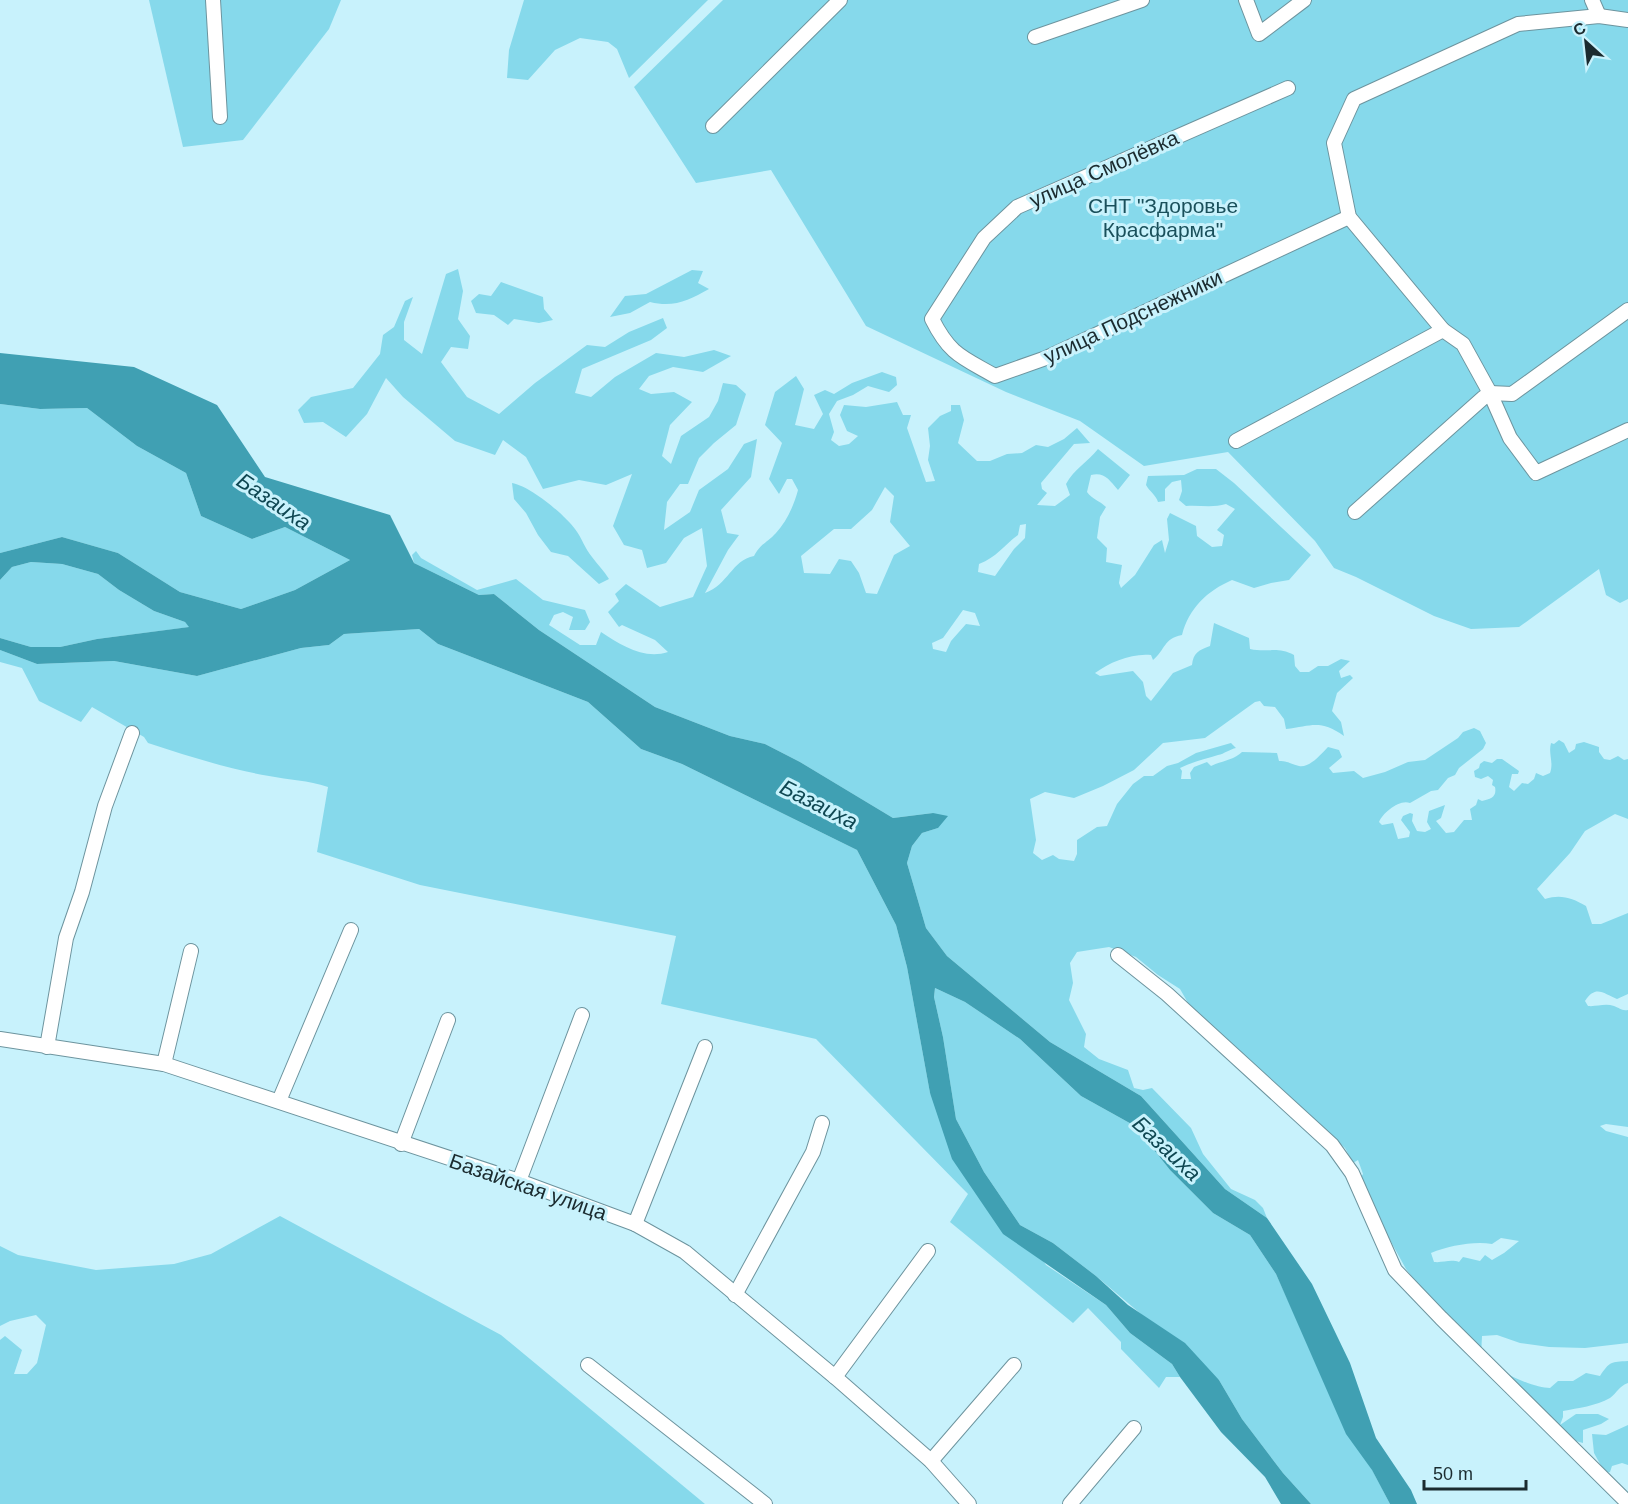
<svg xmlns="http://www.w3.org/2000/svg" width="1628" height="1504" font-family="Arial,sans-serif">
<rect width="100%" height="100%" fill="#c8f2fc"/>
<!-- green -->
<g fill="#86d9eb" fill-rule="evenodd">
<polygon points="149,0 341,0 329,29 243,140 183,147"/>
<polygon points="524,0 708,0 629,78 617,49 608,42 580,38 555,50 528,80 507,78 509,50"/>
<polygon points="723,0 1628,0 1628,599 1620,603 1606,595 1599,569 1519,627 1471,629 1434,616 1356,577 1334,568 1315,541 1228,452 1144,466 1080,421 1006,392 866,326 771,170 696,183 634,87"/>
<path d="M 458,269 L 463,291 L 458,319 L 470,336 L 468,349 L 451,347 L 441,362 L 467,397 L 499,414 L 535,383 L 587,345 L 605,347 L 629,332 L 663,318 L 667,328 L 651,340 L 582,369 L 575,393 L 591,397 L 615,377 L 656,353 L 684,357 L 714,350 L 731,356 L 703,372 L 673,367 L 649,376 L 639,389 L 651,394 L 674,392 L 692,402 L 670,425 L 662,456 L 671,464 L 681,436 L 709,417 L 718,401 L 723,383 L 736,385 L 746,394 L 736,425 L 714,443 L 699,458 L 688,484 L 680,484 L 667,502 L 664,530 L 690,512 L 699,490 L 728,469 L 744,444 L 757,439 L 751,477 L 721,510 L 727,533 L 739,535 L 728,550 L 705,593 C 728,585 732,560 754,556 C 761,543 767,543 776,533 C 787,521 794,505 798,490 L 792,479 L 787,479 L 779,494 L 769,479 L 782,443 L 765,425 L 775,392 L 796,376 L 804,389 L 795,425 L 814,429 L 823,414 L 814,395 L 825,390 L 834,394 L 852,383 L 882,372 L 896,377 L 897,385 L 889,392 L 868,386 L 853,395 L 837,401 L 829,414 L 834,432 L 831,440 L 839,446 L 849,444 L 858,436 L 847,431 L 840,415 L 844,405 L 866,407 L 897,402 L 903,415 L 911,415 L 907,428 L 926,482 L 935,481 L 928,460 L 930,446 L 928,428 L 940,416 L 951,411 L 951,405 L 960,405 L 964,420 L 958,443 L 977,461 L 990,461 L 1007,454 L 1022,453 L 1036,445 L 1048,447 L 1064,439 L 1077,428 L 1090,443 L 1074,444 L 1041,483 L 1042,489 L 1047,493 L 1037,505 L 1055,506 L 1070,495 L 1066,484 C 1074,469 1088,462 1098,449 L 1130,475 L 1118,490 C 1109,480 1105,472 1091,475 L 1087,492 C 1092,499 1100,501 1106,507 L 1100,517 L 1097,538 L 1107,548 L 1106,562 L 1122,565 L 1119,583 L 1121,588 L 1135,575 L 1154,545 L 1162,540 L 1165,553 L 1169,540 L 1167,519 L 1170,513 L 1196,526 L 1197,536 L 1212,547 L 1222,546 L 1224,535 L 1217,530 L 1235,509 L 1226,504 C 1213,508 1200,505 1186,506 L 1179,500 L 1182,491 L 1181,480 L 1172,482 L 1165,489 L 1165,501 L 1158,502 C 1156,495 1150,492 1146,485 L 1148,476 L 1184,475 L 1197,469 L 1216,469 L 1234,483 L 1311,555 L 1289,580 L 1271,583 L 1254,588 L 1232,580 C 1207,591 1189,608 1182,635 C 1163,639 1166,649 1153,660 L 1151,655 C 1132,653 1110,662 1095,673 L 1100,676 L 1133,671 L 1143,682 L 1146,696 L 1151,701 L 1173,673 L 1192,665 C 1193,653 1199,650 1210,646 L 1214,623 L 1249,638 L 1250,649 C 1268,653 1277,646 1294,655 L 1295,666 L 1300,672 L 1309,672 L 1318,666 L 1328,666 L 1341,659 L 1350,661 L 1339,671 L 1341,678 L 1350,675 L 1353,678 L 1337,693 L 1332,711 L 1341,722 L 1344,736 C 1320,719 1312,726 1286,729 L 1284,719 L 1275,707 L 1264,706 L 1260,701 L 1255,702 L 1205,738 L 1163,743 L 1134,770 L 1103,786 L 1074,798 L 1045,792 L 1030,799 L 1036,840 L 1033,853 L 1042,860 L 1053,855 L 1059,859 L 1074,861 L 1077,854 L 1077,840 L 1097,827 L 1107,826 L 1117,804 L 1133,784 L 1144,776 L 1153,776 L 1167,766 L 1178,763 L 1196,753 L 1231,743 L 1236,748 C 1230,749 1224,754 1218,755 C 1205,759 1192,762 1180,768 L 1182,771 L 1181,779 L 1191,779 L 1190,773 L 1194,767 L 1207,762 L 1211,766 C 1221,761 1234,760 1242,752 L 1277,753 L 1279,761 C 1288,761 1291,764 1299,766 C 1310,768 1321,754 1328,747 L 1339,750 L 1342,757 L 1329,768 L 1333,773 L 1354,771 L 1363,778 L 1385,772 L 1408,762 L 1425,760 L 1458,738 L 1463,732 L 1474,728 L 1480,731 L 1486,743 L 1483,749 L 1459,768 L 1455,775 L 1448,778 L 1438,790 L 1431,791 L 1410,803 C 1399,799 1383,813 1379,822 L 1382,825 L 1393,823 L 1398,839 L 1409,837 L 1410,832 L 1401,820 L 1403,816 L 1410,813 L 1413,814 L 1412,821 L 1417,831 L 1425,832 L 1431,829 L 1427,822 L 1429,811 L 1445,805 L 1441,818 L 1436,821 L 1446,833 L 1454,832 L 1464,820 L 1472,820 L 1470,809 L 1476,805 L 1478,799 L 1482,801 C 1491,799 1497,797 1495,787 L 1492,785 L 1493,780 L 1488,776 L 1481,779 L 1475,777 L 1474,771 L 1479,768 L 1480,764 L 1484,761 L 1492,763 L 1497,759 L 1502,759 L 1519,771 L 1518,774 L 1512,774 L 1509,787 L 1514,791 L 1522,783 L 1528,784 L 1534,779 L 1536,773 L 1543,776 L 1550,773 C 1554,762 1548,754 1551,743 L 1554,744 L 1559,740 L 1564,743 L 1569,753 L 1575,749 L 1576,744 L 1584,742 L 1599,747 L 1599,752 L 1604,759 L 1610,760 L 1618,756 L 1624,760 L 1628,759 L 1628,819 L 1615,814 L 1585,831 L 1570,853 L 1537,889 L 1545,899 C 1561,894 1572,898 1586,906 L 1592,924 L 1601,924 L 1628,913 L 1628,994 L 1617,999 C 1604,994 1596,984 1585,1001 L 1588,1006 C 1596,1007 1605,1003 1614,1006 C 1620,1008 1621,1011 1628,1010 L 1628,1127 L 1606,1124 L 1600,1126 L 1606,1131 L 1628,1137 L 1628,1343 L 1585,1348 L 1549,1347 L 1520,1343 L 1497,1335 L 1482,1336 C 1482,1340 1481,1347 1482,1350 C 1489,1369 1532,1388 1550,1388 L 1558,1381 L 1573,1381 L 1586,1373 L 1600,1376 C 1610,1361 1611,1362 1628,1361 L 1628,1383 C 1619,1386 1617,1393 1610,1398 C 1596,1406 1578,1408 1563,1411 L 1563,1417 L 1560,1425 L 1576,1414 L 1598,1414 L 1609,1419 L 1601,1424 L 1583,1430 L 1583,1443 L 1569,1439 L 1432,1303 L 1406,1269 L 1358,1182 L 1363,1174 L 1358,1160 L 1353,1163 L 1345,1148 L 1195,1015 L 1180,989 L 1158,975 L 1136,957 L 1109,947 L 1077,952 L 1070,963 L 1073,983 L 1069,1000 L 1086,1034 L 1084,1047 L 1099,1059 L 1128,1070 L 1134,1088 L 1143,1090 L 1152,1088 L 1191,1128 L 1203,1154 L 1231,1189 L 1255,1200 L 1263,1208 L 1267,1218 L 1225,1189 L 1141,1096 L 1050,1042 L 947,956 L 926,928 L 907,863 L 912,846 L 922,833 L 938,828 L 933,813 L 893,818 L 800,762 L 765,744 L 730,736 L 655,707 L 539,630 L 494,594 L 479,595 L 414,563 L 412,555 L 416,551 L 421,558 L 477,590 L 516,579 L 543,600 L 585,610 L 590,622 L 585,630 L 569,630 L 573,617 L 563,612 L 554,615 L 549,625 L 580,645 L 596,645 L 601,632 C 621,645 644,660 668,652 L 655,640 L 622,625 L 619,627 L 608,612 L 619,601 L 615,594 L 626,584 L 660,607 L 693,597 L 707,566 L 702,528 L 684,538 L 666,563 L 647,568 L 642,550 L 624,545 L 613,526 L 632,474 L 606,485 L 579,480 L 543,489 L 526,457 L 503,440 L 495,455 L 455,441 L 403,397 L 386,378 L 367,414 L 346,437 L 323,422 L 304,423 L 298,410 L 311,397 L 353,388 L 380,354 L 383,335 L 394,327 L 405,301 L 413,297 L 404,322 L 404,340 L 422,354 L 446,274 ZM 885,487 L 894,496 L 890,522 L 910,546 L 894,555 L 877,594 L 866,593 L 859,573 L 851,561 L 839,559 L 830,574 L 804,573 L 801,556 L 834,529 L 851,529 L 872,510 ZM 1026,524 L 1025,538 L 1014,549 L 995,576 L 978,572 L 979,564 C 997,557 1003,546 1018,535 L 1020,525 ZM 963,610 L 975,613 L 980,626 L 966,624 L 951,641 L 946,652 L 933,649 L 932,643 L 943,638 ZM 1501,1238 L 1519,1241 L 1504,1253 L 1492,1260 L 1485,1255 L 1480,1261 L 1463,1257 L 1459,1262 C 1450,1259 1443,1263 1434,1262 L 1431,1253 C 1449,1246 1473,1241 1492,1244 Z"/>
<path d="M 692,270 L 703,271 L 698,283 L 709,289 C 689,300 674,308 650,302 L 630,313 L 610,317 L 625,296 L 646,294 Z"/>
<polygon points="501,282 543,297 544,309 553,320 539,323 514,319 508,325 494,315 476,313 471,301 479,294 491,296"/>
<polygon points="0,404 40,409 87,408 137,446 186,473 201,516 252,539 285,527 350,560 295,590 241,609 180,592 118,553 62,537 0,553"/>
<path d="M 512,483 C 530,486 564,514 575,529 C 582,538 585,549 592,557 C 598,565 604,571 609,579 L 599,584 L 568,556 L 551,552 L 538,535 L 526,513 L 514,499 Z"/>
<polygon points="31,562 62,564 98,574 119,590 154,611 185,622 190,627 97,639 60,647 31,647 0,638 0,580 12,567"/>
<path d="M 419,629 L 438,644 L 588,702 L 641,749 L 682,764 L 857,850 L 896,925 L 907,967 L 930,1093 L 1046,1265 L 1106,1305 L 1130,1333 L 1172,1364 L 1180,1377 L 1166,1377 L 1159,1388 L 1121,1349 L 1121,1342 L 1088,1308 L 1073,1323 L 950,1222 L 968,1194 L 816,1039 L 661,1004 L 676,936 L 420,885 L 317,852 L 328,787 C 308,780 289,780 269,776 C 228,769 188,756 148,743 L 144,737 L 92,707 L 81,722 L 39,701 L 22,668 L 0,662 L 0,650 L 37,664 L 114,661 L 197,676 L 301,648 L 329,645 L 344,634 Z"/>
<polygon points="935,988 965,1002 1020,1039 1081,1096 1135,1126 1170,1170 1213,1213 1250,1235 1276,1274 1317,1364 1390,1504 1311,1504 1283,1473 1242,1419 1219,1380 1096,1276 1053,1243 1020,1225 984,1172 956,1119 943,1037 934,997"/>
<polygon points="280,1216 501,1335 705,1504 0,1504 0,1340 5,1336 22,1350 14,1374 27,1374 37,1363 46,1325 36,1315 10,1321 0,1326 0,1246 18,1255 96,1270 174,1264 211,1254"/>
<polygon points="1628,1425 1628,1465 1622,1463 1612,1466 1610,1472 1605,1473 1594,1453 1592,1434 1606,1435"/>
</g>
<!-- water -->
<polygon fill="#40a0b3" points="0,353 134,367 217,405 265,477 390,515 414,563 479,595 494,594 539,630 655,707 730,736 765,744 800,762 893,818 933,813 948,816 938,828 922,833 912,846 907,863 926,928 947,956 1050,1042 1141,1096 1225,1189 1267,1218 1312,1284 1350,1363 1376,1438 1411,1490 1417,1504 1390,1504 1372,1470 1346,1434 1276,1274 1250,1235 1213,1213 1170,1170 1135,1126 1081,1096 1020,1039 965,1002 935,988 934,997 943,1037 956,1119 984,1172 1020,1225 1053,1243 1096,1276 1128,1305 1185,1343 1219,1380 1242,1419 1283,1473 1311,1504 1281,1504 1265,1477 1221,1432 1180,1377 1172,1364 1130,1333 1106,1305 1003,1234 952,1159 930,1093 907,967 896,925 857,850 682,764 641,749 588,702 438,644 419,629 344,634 329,645 301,648 197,676 114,661 37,664 0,650 0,638 31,647 60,647 97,639 189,627 185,622 154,611 119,590 98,574 62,564 31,562 12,567 0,580 0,553 62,537 118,553 180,592 241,609 295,590 350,560 285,527 252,539 201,516 186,473 137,446 87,408 40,409 0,404"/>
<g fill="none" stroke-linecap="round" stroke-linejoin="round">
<!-- minor casing -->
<g stroke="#6d949e" stroke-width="16">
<g id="minor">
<polyline points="213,0 220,117"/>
<polyline points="1246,0 1259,34 1304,0"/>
<polyline points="1592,0 1599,16"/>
<polyline points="1628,20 1599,16 1518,24 1354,99 1334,143 1349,217 1443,330 1463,344 1490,393 1510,438 1536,473 1628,430"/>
<polyline points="1035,37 1142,0"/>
<path d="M 1288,88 L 1017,207 L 984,238 L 932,319 C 950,355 962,357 995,376 L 1046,358 L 1349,217"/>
<polyline points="713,126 840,0"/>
<polyline points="1236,441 1443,330"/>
<polyline points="1355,512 1483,398 1490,393 1512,394 1628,310"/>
<polyline points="1118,955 1167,994 1332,1145 1352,1173 1395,1270 1441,1318 1628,1503"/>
<polyline points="0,1039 164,1064 519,1181 635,1224 685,1252 835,1377 931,1461 969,1504"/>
<polyline points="47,1047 66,938 82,892 105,806 132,733"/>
<polyline points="164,1064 191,951"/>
<polyline points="279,1101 351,930"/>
<polyline points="401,1144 448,1020"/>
<polyline points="519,1181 582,1015"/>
<polyline points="635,1224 705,1047"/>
<polyline points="735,1295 813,1152 822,1123"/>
<polyline points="588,1365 765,1504"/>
<polyline points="835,1377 928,1251"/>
<polyline points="931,1461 1014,1365"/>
<polyline points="1070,1504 1134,1428"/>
</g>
</g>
<!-- minor -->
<use href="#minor" stroke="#fff" stroke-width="14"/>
</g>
<g text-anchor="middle" stroke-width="6" stroke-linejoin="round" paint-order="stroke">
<!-- street labels -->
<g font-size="21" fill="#1b2b2f" stroke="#c8f2fc">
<text transform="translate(1104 169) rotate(-24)" y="7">улица Смолёвка</text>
<text transform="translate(1133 317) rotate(-25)" y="7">улица Подснежники</text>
<text transform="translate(528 1187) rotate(19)" y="7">Базайская улица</text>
</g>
<!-- park labels -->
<g font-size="21" fill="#1a505b" stroke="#c8f2fc">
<text x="1163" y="213">СНТ "Здоровье<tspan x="1163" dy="24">Красфарма"</tspan></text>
</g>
<!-- water labels -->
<g font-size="22" font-style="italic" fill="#0f4752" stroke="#c8f2fc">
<text transform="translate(274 501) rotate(34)" y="8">Базаиха</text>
<text transform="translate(819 804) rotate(27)" y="8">Базаиха</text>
<text transform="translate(1167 1148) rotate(43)" y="8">Базаиха</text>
</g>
</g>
<!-- north arrow -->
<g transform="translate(1586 42) rotate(333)" stroke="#c8f2fc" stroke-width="4.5" paint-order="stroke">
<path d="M0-4.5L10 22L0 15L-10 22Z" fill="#1b2b2f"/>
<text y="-9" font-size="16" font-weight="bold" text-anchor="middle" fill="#1b2b2f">С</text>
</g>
<!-- scale -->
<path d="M1424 1480v9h102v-9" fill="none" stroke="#1b2b2f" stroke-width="3"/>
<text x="1433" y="1480" font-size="18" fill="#1b2b2f" stroke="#c8f2fc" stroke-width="4.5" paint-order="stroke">50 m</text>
</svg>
